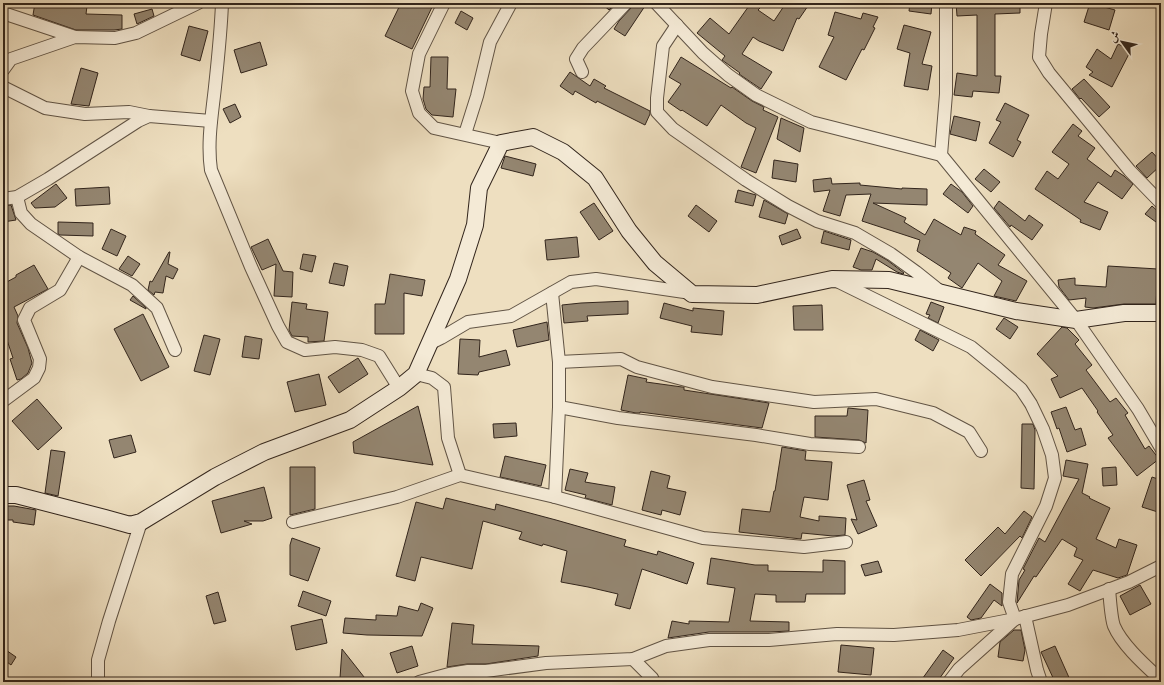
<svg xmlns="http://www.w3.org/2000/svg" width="1164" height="685" font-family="'IM FELL Great Primer',Amiri,serif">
<rect width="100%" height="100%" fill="#eedfc0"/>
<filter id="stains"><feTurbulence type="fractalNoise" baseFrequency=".005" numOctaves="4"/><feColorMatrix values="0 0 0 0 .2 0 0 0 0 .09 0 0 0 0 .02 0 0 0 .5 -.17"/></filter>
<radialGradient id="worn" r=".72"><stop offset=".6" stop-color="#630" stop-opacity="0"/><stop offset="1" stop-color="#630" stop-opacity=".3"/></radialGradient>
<!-- building -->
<g fill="#948671" stroke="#32251c">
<polygon points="35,3 65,3 87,6 86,14 122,15 122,29 114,30 76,30 33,15"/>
<polygon points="401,3 434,3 412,49 385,36"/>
<polygon points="601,3 616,3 609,10"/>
<polygon points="633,3 647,3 625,36 614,29 619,21 631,8"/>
<polygon points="751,3 756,3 761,7 758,10 774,21 786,3 810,3 799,19 797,18 783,51 759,41 753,37 742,54 772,72 761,89 739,74 740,73 722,60 725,56 697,33 710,18 729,34"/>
<polygon points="910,3 932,3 931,14 909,11"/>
<polygon points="956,3 1020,3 1020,13 995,14 995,76 1001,76 999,93 973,91 972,97 954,95 957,73 977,76 977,15 957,16"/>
<polygon points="1090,3 1115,10 1109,30 1084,22"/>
<polygon points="152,9 154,16 137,24 134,14"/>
<polygon points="461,11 473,18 467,30 455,23"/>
<polygon points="835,12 861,19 863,13 878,17 873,27 875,28 864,50 862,49 846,80 819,67 834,37 828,35"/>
<polygon points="904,25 931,32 922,64 932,66 928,90 904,86 910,53 897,49"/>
<polygon points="189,26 208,31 200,61 181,55"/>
<polygon points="260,42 267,65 241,73 234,50"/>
<polygon points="1118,44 1131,50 1112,87 1089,75 1093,72 1086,67 1097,49 1111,59"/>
<polygon points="431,57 448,57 447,89 456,89 453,117 432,115 426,109 423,99 424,87 430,87"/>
<polygon points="681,57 731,88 732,87 752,101 764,107 763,110 778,117 756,173 741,167 756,128 746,123 721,105 707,126 682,110 681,111 668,102 681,84 669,77"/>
<polygon points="81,68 98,73 89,106 71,104"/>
<polygon points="570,72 590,86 594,79 606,86 604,88 650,111 650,114 645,125 597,101 596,103 575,91 573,95 560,86"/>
<polygon points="1084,79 1110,107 1099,117 1081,98 1080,99 1072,89"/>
<polygon points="1005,103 1029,115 1017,140 1021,142 1013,157 989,143 1001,122 996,120"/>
<polygon points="235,104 241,117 230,123 223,109"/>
<polygon points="954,116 980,122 976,141 950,134"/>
<polygon points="781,118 804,128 800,152 777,139"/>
<polygon points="1073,124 1082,131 1078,136 1095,148 1087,159 1111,177 1115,170 1124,176 1133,184 1122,199 1098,182 1084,202 1108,212 1100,230 1080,222 1081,220 1035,189 1047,171 1058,179 1069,164 1052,152"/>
<polygon points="1152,152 1161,162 1161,165 1147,178 1136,166"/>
<polygon points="505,156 536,164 533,176 501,168"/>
<polygon points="774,160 798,164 796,182 772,178"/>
<polygon points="984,169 1000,182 991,192 975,179"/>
<polygon points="831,178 832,184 860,183 860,185 902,189 902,188 927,189 927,205 873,203 906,218 904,222 925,235 934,219 961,235 964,227 976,231 975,234 1005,255 998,265 1027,281 1016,301 994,296 1002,281 978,263 962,288 948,278 951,273 917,251 920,240 862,221 871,194 846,195 840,216 823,211 830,190 814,192 813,180"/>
<polygon points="56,184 67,198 55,207 35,208 31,203"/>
<polygon points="951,184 962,192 973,206 968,213 943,194"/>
<polygon points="109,187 110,204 76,206 75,189"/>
<polygon points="738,190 756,195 753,206 735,202"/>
<polygon points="764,200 788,214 785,224 759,217"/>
<polygon points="999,201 1025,221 1029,215 1043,225 1032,240 1011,225 1010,227 994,208"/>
<polygon points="594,203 613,231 599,240 580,212"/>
<polygon points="11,205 16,220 3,222 3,206"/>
<polygon points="696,205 717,221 709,232 688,216"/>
<polygon points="1152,206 1161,214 1161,216 1156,222 1145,214"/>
<polygon points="58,222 93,223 93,236 60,235 58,234"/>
<polygon points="111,229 126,236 117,256 102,249"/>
<polygon points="797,229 801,238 782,245 779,236"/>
<polygon points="824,231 851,240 849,250 821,243"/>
<polygon points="577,237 579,257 547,260 545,240"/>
<polygon points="268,239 283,271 293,272 292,297 274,296 276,264 262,270 252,249 251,247"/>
<polygon points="861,248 873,252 887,260 904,273 903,274 897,272 876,259 872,270 861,270 853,267"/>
<polygon points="169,252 170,252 168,264 178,269 173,279 166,276 163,293 155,292 154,295 148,290 150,281 152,282"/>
<polygon points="303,254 316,256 312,272 300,269"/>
<polygon points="128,256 140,264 132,276 119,269"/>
<polygon points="334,263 348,266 344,286 329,283"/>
<polygon points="34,265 48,289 14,307 18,316 17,323 28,348 32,363 28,373 21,379 17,380 10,359 13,358 3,328 3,284 16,277 16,275"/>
<polygon points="1108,266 1158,269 1156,304 1124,304 1093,308 1085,307 1086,298 1069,300 1059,287 1058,280 1075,278 1075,285 1106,287"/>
<polygon points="390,274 425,280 422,296 404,293 404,334 375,334 375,304 385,304"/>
<polygon points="133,296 146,308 146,309 130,300"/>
<polygon points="628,301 628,314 587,316 588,321 564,323 562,305 581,303"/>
<polygon points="292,302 307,304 306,309 328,312 324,341 308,342 308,337 292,336 289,330"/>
<polygon points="931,302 944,307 938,323 928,318 930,315 926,314"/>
<polygon points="664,303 693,311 693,308 724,311 722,335 691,332 692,326 660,318"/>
<polygon points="822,305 823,330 794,330 793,306"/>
<polygon points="143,314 169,367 141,381 114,329"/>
<polygon points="1004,318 1018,327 1010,339 996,329"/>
<polygon points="547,322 549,340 517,347 513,330"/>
<polygon points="1062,327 1067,328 1079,340 1075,344 1092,365 1086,370 1110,402 1116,398 1128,413 1125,415 1145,449 1149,446 1159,459 1137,476 1108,438 1113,435 1097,412 1098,411 1082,388 1060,398 1051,379 1058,376 1037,354"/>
<polygon points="920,330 939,340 933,351 915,340"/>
<polygon points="204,335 220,339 210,375 194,371"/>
<polygon points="245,336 262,339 259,359 242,357"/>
<polygon points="460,339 480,340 479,357 506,350 510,365 479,372 478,375 458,374"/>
<polygon points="358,358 368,374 339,393 328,377"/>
<polygon points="319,374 326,405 295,412 287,382"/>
<polygon points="628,375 647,379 646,382 682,387 684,387 684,390 769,403 762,428 640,412 640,413 636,413 621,410"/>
<polygon points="37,399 62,428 38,450 12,421"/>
<polygon points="418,406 433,465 354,453 353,442"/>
<polygon points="1066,407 1075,430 1081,428 1086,445 1067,452 1059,428 1057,429 1051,412"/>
<polygon points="848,408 868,410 866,443 859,440 815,437 815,416 847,416"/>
<polygon points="516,423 517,436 494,438 493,424"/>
<polygon points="1022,424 1033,424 1035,430 1034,489 1021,488"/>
<polygon points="131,435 136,452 114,458 109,440"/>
<polygon points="782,447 806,451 805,460 832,462 828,500 804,497 800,517 819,521 819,516 846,518 845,535 833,536 802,533 801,539 739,532 742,509 770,512 774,491 775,491"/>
<polygon points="51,450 65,452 58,496 45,493"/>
<polygon points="505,456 546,465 541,486 500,477"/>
<polygon points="1066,460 1088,464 1082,493 1090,497 1089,498 1110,508 1096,539 1116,548 1119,539 1137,545 1127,575 1118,578 1093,570 1080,591 1068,584 1083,560 1074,556 1077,548 1062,539 1036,577 1034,576 1017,603 1019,580 1025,570 1023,569 1039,538 1045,542 1079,479 1063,476"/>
<polygon points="290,467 315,467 315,509 290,515"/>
<polygon points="1116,467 1117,485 1103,486 1102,468"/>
<polygon points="570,469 588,473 585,482 615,487 612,505 585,498 586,495 565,490"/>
<polygon points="651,471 670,476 667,488 686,492 680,515 662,510 661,515 642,510"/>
<polygon points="1152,477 1161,480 1161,513 1142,507"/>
<polygon points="864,480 870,500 866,501 877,526 858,534 851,519 857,520 847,485"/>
<polygon points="264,487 272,518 263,521 244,521 252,524 221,533 212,501"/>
<polygon points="446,498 495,510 496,504 556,520 626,540 624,546 657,555 658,551 694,563 687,584 642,569 630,609 615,605 618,594 588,587 561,582 567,551 543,544 542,546 519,539 522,532 483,521 472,569 421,557 415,581 396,576 416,502 443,509"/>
<polygon points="3,506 14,506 36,510 34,525 13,522 13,520 3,520"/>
<polygon points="1024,511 1032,517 1022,538 1020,536 981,576 965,560 998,527 1005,534"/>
<polygon points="292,538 320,548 308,581 290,575 290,545"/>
<polygon points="711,558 755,565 768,565 768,571 823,572 823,560 845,561 845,594 806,594 805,602 776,602 776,595 755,594 750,621 789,622 789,631 769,632 709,632 668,638 672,621 689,624 689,621 729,622 735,588 707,584"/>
<polygon points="878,561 882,572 865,576 861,565"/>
<polygon points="990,584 1002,593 1002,606 994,600 981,618 971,620 967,617"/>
<polygon points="1140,585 1151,604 1130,615 1120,596"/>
<polygon points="303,591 331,601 326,616 298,606"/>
<polygon points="218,592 226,621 214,624 206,596"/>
<polygon points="421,603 433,608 422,636 367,635 343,633 345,618 376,620 376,615 397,616 399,606 418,611"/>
<polygon points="322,619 327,643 296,650 291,626"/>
<polygon points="452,623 474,625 472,644 539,646 538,656 486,664 467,664 447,667"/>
<polygon points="1014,630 1021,630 1025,650 1023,661 998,657 1000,642"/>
<polygon points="841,645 874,648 871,675 838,672"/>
<polygon points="412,646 418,666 397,673 390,653"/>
<polygon points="1055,646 1071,682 1055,682 1041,652"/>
<polygon points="3,648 16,657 11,665 3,659"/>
<polygon points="342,649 368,682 344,682 340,678"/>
<polygon points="943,650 954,658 937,682 920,682"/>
</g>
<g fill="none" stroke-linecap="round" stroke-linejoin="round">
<!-- minor casing -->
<g stroke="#615445" stroke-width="14">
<g id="minor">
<path d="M 222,3 C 221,31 218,59 215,87 C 212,115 207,142 211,170 L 251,267 L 278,326 L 287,342 L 305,350 L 335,347 L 362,350 L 379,356 L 399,388"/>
<polyline points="444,3 419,54 412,91 419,113 434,128 501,143"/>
<polyline points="656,3 703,53 728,75 756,95 811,122 941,155"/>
<polyline points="946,3 946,94 941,155 1076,320 1138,409 1161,448"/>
<polyline points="1046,3 1041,34 1039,57 1049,73 1130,171 1161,203"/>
<polyline points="3,13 75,37"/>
<polyline points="677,25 663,46 657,98 657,112 673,129 746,180 788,206 817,221 855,233 891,254 916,272 941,292"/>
<polyline points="3,70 11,59 75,37 115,38 136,33 198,3"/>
<polyline points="582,72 576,59 583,48 626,3"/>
<polyline points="3,87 45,108 85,114 129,112 149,116"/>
<polyline points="465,134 477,96 490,42 511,3"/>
<polyline points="17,197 21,213 31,224 79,257 132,285 157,308 175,350"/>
<polyline points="3,199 17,197 48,179 138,121 149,116 211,121"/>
<polyline points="835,280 971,347 998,369 1021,389 1031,404 1043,429 1052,455 1055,478 1046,506 1012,574 1009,602 1015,619 959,669 949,682"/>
<polyline points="552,293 559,362 559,407 555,497"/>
<polyline points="429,344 441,338 468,322 511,316 571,282 596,279 691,293"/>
<polyline points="559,362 621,359 637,367 712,387 814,402 876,399 933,413 969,432 981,451"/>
<polyline points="416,374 432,378 444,387 448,438 460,475"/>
<polyline points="3,401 34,378 39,368 40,359 24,320 30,308 60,290 79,257"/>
<polyline points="559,407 618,418 756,435 810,444 859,447"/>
<polyline points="293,522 397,497 460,475 555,497 703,538 804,547 846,542"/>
<path d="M 1109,589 C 1110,599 1111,618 1114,626 C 1122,645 1146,666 1161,680"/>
<polyline points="1025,616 1037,670 1041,682"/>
<polyline points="633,659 652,678 654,682"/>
<polyline points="98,682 98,660 109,621 141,522"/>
<polyline points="419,682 449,674 468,671 486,671 546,663 633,659 666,646 709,640 769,640 837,634 894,635 958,630 1015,619 1068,605 1129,582 1161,566"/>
</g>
</g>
<!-- secondary casing -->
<g stroke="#32251c" stroke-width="18">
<polyline id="secondary" points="3,495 16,495 105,518 130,525 141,522 215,477 264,452 350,420 399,388 416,374 458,279 475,225 479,188 501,143 533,137 563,152 595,178 629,231 655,263 692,294 757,295 832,279 889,280 1016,311 1076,320 1124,313 1161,313"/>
</g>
<!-- minor -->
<use href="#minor" stroke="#f4ead6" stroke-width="12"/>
<!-- secondary -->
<use href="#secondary" stroke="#f4ead6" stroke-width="16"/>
</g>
<!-- margin -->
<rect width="1164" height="685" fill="none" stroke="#eedfc0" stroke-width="16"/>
<rect x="4" y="4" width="1156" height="677" fill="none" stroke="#32251c" stroke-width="2"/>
<rect x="8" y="8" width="1148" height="669" fill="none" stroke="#32251c"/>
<!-- north arrow -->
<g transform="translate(1122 42) rotate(303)" stroke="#f4ead6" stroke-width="3" paint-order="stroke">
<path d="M0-3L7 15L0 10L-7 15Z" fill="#32251c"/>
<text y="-6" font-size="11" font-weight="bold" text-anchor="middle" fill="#32251c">ش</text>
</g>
<rect width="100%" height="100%" filter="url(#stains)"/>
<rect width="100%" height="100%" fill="url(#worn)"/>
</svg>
